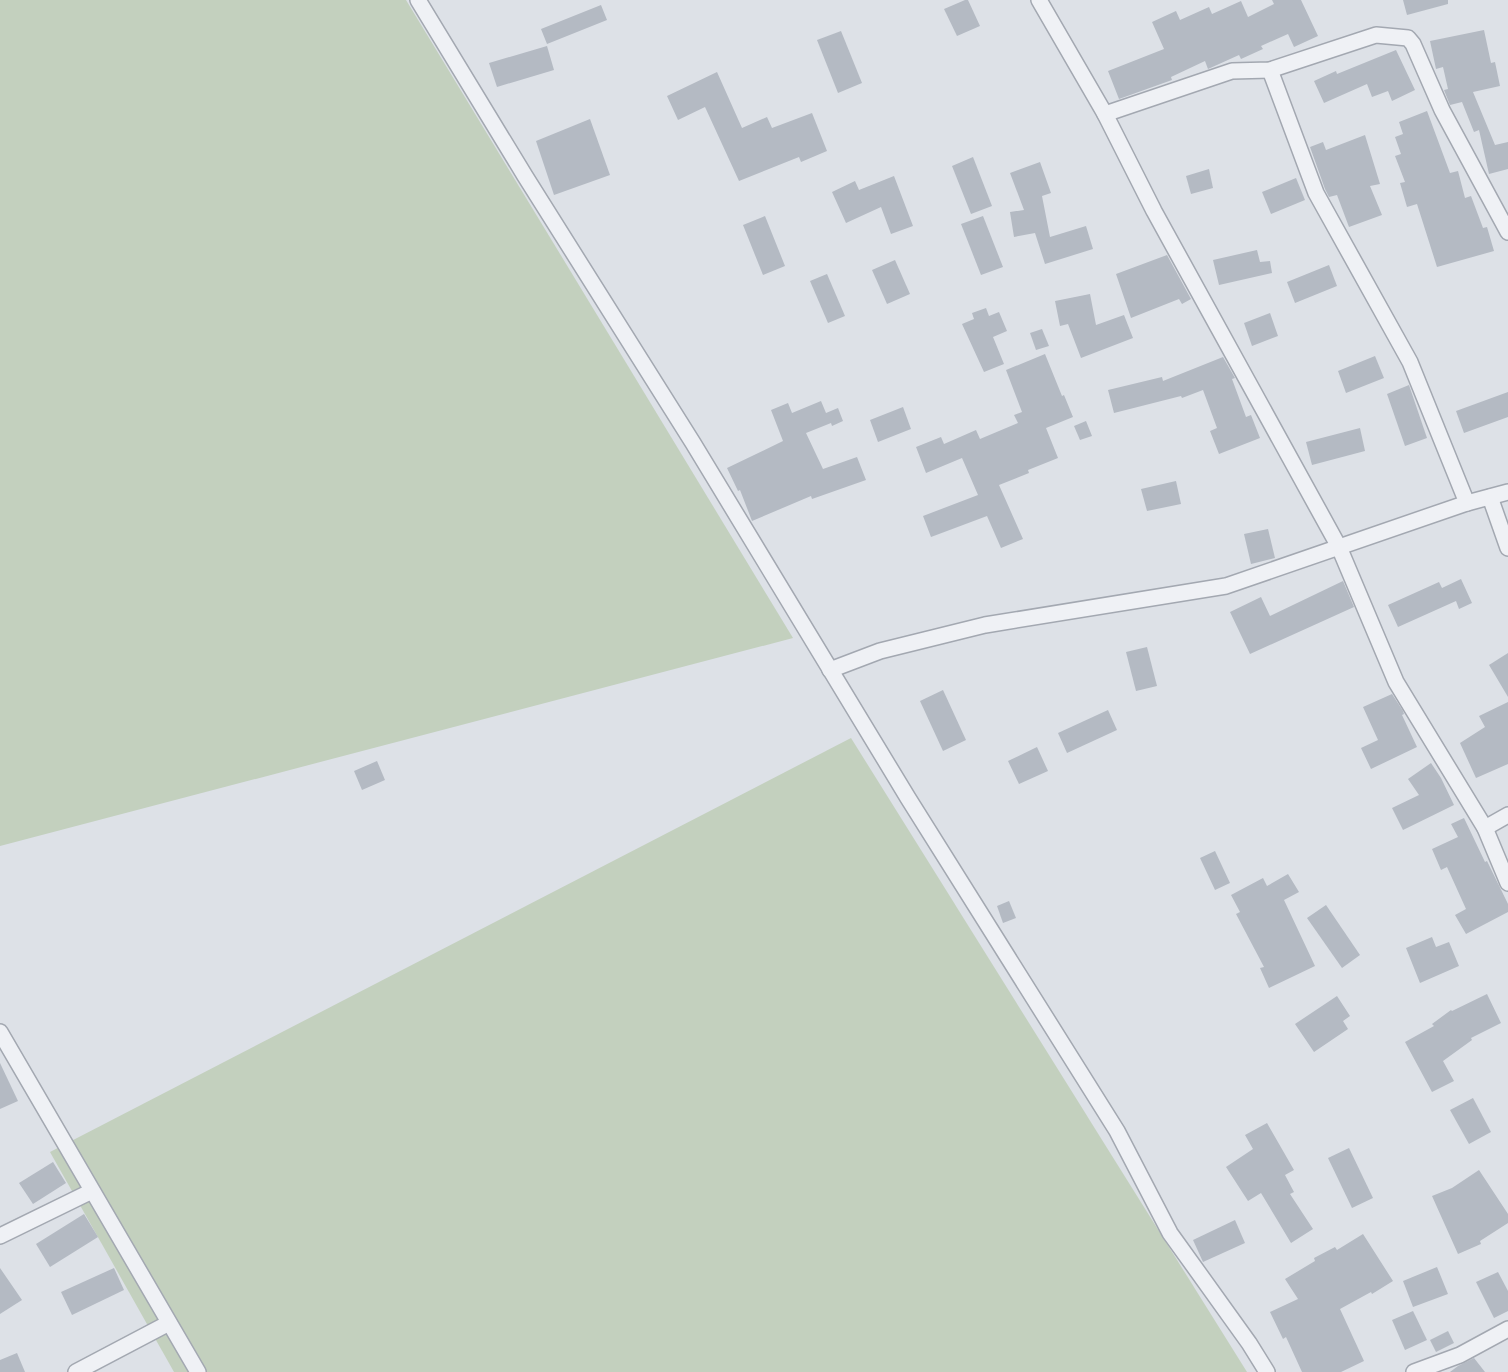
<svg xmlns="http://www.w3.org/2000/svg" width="1508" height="1372" font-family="'Exo 2',sans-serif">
<rect width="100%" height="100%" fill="#dde1e7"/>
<!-- green -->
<g fill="#c3d0be">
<polygon points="0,0 406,0 793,638 0,846"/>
<polygon points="851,738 1247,1372 174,1372 50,1152"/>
</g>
<!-- building -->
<g fill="#b4bac3">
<polygon points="965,0 968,0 980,26 957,36 944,9"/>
<polygon points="1272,0 1301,0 1318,36 1294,47 1288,34 1261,46 1263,49 1241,59 1239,55 1208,69 1205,61 1171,77 1172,80 1119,99 1108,71 1164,49 1152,22 1176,11 1180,20 1209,7 1212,14 1241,1 1248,17 1274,4"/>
<polygon points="1403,0 1448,0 1448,4 1407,15"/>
<polygon points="601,5 607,20 547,44 541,29"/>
<polygon points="1484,30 1491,63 1495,62 1500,86 1473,92 1495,145 1508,142 1508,169 1489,174 1479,130 1474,132 1462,102 1450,105 1444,90 1448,89 1443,67 1436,69 1430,41"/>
<polygon points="841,31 862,83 838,93 817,40"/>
<polygon points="547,46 554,70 497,87 489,63"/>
<polygon points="1396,50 1415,90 1392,101 1388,91 1372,97 1367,84 1324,103 1314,81 1336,71 1337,74"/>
<polygon points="717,72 742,128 767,117 772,128 812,113 827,151 801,162 799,157 739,181 705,107 678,120 667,96"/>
<polygon points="1427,111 1450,173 1458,171 1465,198 1471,196 1483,228 1487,227 1494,251 1437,267 1417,204 1407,207 1400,183 1405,182 1395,156 1401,154 1395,137 1403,134 1399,122"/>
<polygon points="590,119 610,175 554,195 536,141"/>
<polygon points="1365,135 1380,184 1370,186 1382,215 1349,227 1337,195 1329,197 1325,189 1310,147 1323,142 1326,150"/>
<polygon points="973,157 992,206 971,214 952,166"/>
<polygon points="1040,162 1051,193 1042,196 1050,237 1086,226 1093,249 1045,264 1035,233 1014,237 1010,212 1024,210 1010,173"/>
<polygon points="1209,169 1213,188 1191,194 1186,176"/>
<polygon points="894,176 913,226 891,234 881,207 846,223 832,192 855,181 859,190"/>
<polygon points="1296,178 1305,200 1271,214 1262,192"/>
<polygon points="765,216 785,266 763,275 743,225"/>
<polygon points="983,216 1003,267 981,275 961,224"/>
<polygon points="1257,250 1260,262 1270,261 1272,273 1219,285 1213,260"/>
<polygon points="1167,255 1191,299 1182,304 1179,299 1131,318 1116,274"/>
<polygon points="895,260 910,294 887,304 872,270"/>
<polygon points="1329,265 1337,286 1295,303 1287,282"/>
<polygon points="827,274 845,316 828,323 810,281"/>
<polygon points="1090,294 1096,325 1124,315 1133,338 1081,358 1068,324 1060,326 1055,301"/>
<polygon points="986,308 989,316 999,312 1007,331 993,337 1004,364 984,372 962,324 974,319 972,313"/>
<polygon points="1270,313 1278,336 1252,346 1244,323"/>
<polygon points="1042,329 1049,346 1036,350 1030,333"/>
<polygon points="1045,354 1062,396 1064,395 1073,417 1046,428 1058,458 1028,470 1029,473 999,485 1023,539 1001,548 987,516 931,537 923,516 978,495 962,458 926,473 916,447 941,437 944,444 976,430 980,439 1018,423 1014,415 1022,412 1006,370"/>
<polygon points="1375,356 1384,378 1346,393 1338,371"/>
<polygon points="1223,357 1235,378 1232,379 1246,417 1251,415 1260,438 1219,454 1210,431 1217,428 1203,390 1182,398 1181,396 1114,413 1108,390 1162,377 1163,381"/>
<polygon points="1409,385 1427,438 1405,446 1387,394"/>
<polygon points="1508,392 1508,417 1464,433 1456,411"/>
<polygon points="821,401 826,413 838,408 843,421 832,426 831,423 806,433 823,469 857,457 866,480 812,499 811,496 752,521 740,490 738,491 727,468 783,441 771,410 788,403 792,413"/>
<polygon points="903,407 911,429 878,442 870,420"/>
<polygon points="1086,421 1092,436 1080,440 1074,426"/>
<polygon points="1360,428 1365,451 1312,465 1306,442"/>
<polygon points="1176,481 1181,504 1147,511 1141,489"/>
<polygon points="1268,529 1275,558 1251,564 1244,534"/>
<polygon points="1461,579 1472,603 1459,609 1456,601 1398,627 1388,605 1439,582 1442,588"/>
<polygon points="1343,581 1354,607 1250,654 1230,612 1261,597 1270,616"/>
<polygon points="1147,647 1157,686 1136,691 1126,652"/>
<polygon points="1508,653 1508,697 1489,665"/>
<polygon points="943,690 966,740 943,751 920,701"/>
<polygon points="1392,694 1403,711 1404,714 1402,715 1417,747 1371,769 1361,748 1378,740 1363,707"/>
<polygon points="1508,702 1508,764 1476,778 1460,743 1485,727 1479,716"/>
<polygon points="1108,710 1117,730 1067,753 1058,733"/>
<polygon points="1037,747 1048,771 1019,784 1008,761"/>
<polygon points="377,761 385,780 362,790 354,771"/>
<polygon points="1431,763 1441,778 1454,805 1403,830 1392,808 1419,795 1408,779"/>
<polygon points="1464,818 1485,862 1487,861 1508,904 1508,912 1466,934 1455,915 1466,909 1447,867 1441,870 1432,849 1458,837 1451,824"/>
<polygon points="1215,851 1230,883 1215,890 1200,858"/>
<polygon points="1288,874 1299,892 1284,900 1315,966 1269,988 1260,968 1264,967 1236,914 1240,912 1231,895 1263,878 1267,886"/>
<polygon points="1009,901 1016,918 1003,923 997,906"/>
<polygon points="1326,905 1360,955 1342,968 1307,918"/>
<polygon points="1432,937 1436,947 1449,942 1459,966 1420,983 1406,948"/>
<polygon points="1487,994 1501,1023 1471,1038 1472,1040 1443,1061 1454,1081 1432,1092 1405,1042 1434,1026 1432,1024 1451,1010 1452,1011"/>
<polygon points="1337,996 1350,1016 1343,1021 1348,1029 1314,1052 1295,1024"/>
<polygon points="0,1063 18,1101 0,1109"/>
<polygon points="1473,1098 1491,1132 1469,1144 1450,1110"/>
<polygon points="1267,1123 1294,1170 1285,1175 1294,1192 1290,1194 1313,1229 1291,1243 1261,1193 1248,1201 1226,1167 1253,1149 1245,1135"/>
<polygon points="1349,1148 1373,1198 1352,1208 1328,1158"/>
<polygon points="53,1162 66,1183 33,1204 19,1183"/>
<polygon points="1479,1170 1508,1214 1508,1223 1480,1241 1481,1244 1458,1254 1432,1196 1452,1188"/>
<polygon points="84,1214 98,1237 50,1267 36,1244"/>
<polygon points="1235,1220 1245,1243 1203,1262 1193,1240"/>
<polygon points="1363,1234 1393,1281 1372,1294 1371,1292 1340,1309 1364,1361 1341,1372 1302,1372 1286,1337 1283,1339 1270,1312 1298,1299 1285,1279 1315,1261 1314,1258 1335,1247 1337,1250"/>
<polygon points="1437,1267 1448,1294 1413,1307 1403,1281"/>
<polygon points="0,1268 22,1300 0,1314"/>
<polygon points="114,1268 124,1290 72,1315 61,1292"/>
<polygon points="1498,1272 1508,1291 1508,1311 1494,1318 1476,1282"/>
<polygon points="1413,1311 1427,1340 1405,1350 1392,1320"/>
<polygon points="1448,1331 1454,1343 1436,1352 1430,1340"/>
<polygon points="17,1353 25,1372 0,1372 0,1360"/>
<polygon points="1474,1358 1485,1372 1450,1372 1458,1366"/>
</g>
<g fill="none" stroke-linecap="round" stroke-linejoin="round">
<!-- minor casing -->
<g stroke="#a3a8b1" stroke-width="18">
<g id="minor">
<polyline points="418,0 525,176 693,443 908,798 1117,1131 1170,1233 1249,1343 1267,1372"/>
<polyline points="1039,0 1105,114 1154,211 1339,547 1396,682 1485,828 1508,883"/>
<polyline points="1270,70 1316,193 1410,362 1467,503"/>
<polyline points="1105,114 1232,71 1270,70 1376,35 1408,38 1413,44 1442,110 1508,232"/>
<polyline points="1490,497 1508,548"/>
<polyline points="830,670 880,651 985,625 1226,586 1467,503 1508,492"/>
<polyline points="1485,828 1508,815"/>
<polyline points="0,1032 198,1372"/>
<polyline points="0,1236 92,1191"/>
<polyline points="76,1372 169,1323"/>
<polyline points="1414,1372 1460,1355 1508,1329"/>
</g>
</g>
<!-- minor -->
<use href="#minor" stroke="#eff1f5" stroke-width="15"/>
</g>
</svg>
